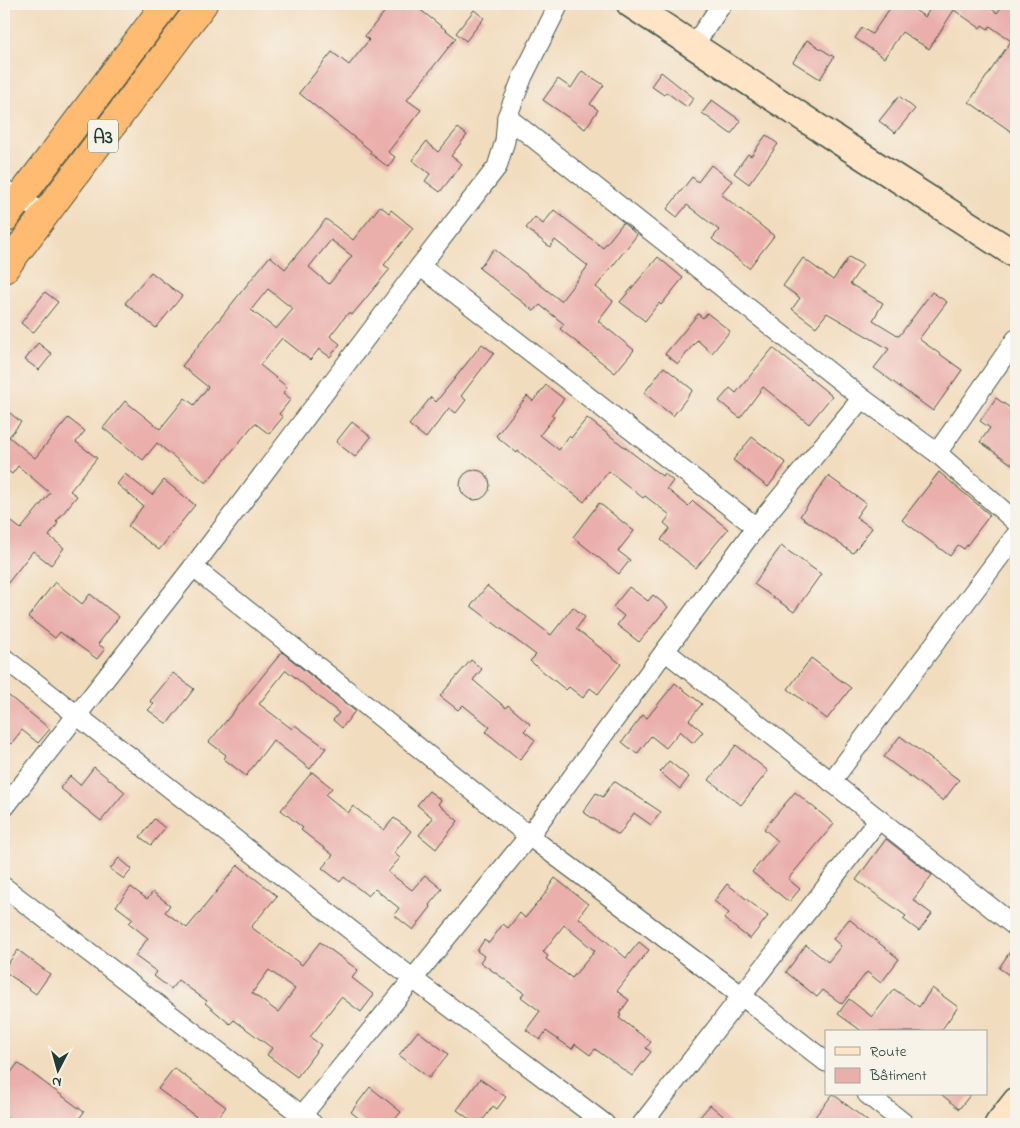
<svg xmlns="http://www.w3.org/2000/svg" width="1020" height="1128" font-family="'Indie Flower',sans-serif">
<rect width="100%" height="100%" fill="#f7f3e8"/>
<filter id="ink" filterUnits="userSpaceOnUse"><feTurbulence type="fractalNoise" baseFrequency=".02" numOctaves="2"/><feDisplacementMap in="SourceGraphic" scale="10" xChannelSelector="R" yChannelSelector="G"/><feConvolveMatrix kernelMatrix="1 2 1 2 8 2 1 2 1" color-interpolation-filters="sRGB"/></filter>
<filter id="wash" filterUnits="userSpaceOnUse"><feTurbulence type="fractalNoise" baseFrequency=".0096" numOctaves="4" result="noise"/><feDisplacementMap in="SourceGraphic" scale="20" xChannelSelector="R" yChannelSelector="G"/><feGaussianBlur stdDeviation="1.12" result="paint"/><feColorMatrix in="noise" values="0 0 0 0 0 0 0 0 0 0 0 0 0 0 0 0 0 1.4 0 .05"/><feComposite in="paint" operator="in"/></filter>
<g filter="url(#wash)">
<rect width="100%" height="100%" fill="#f2dcbe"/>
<g id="blocks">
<!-- building -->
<g fill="#eaafab" fill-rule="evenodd">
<polygon points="391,4 413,4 456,38 407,100 421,110 388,152 395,157 388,167 370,153 371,151 299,93 332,52 349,65 369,40 365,36"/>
<polygon points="893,4 906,4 925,17 933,4 985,4 997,13 1004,4 1008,4 1016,9 1016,135 969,102 1011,41 990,26 988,29 982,25 980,28 954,10 929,49 902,32 884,58 855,38 862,28 872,34"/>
<polygon points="474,10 484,18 466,41 456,33"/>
<polygon points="807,40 834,57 820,79 793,62"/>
<polygon points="582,71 604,85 590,104 598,110 585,129 543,100 558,79 571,88"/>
<polygon points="661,72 694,98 687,107 666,92 664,95 651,86"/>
<polygon points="899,96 915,109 895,133 879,121"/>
<polygon points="712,100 741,121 731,134 702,113"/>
<polygon points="458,128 467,135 451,156 462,164 440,192 425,181 430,174 412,160 426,142 438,152"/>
<polygon points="766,135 778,144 749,184 734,173 748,154 751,156"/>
<polygon points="711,165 732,181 721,194 774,236 749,268 712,239 719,230 687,205 677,217 667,209 692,177 698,182"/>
<path d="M 380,206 L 389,213 L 391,210 L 413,228 L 384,265 L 390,269 L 352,315 L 348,313 L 330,336 L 340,344 L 330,357 L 319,349 L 310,360 L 282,338 L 260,365 L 287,387 L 283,393 L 291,399 L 279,414 L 283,417 L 269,434 L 256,424 L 254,424 L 206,483 L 157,443 L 143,460 L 103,428 L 125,401 L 160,429 L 185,398 L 194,405 L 208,387 L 182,366 L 270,256 L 285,269 L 326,219 L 353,240 ZM 331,240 L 352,256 L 329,284 L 309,267 ZM 268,289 L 293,309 L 276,329 L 251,310 Z"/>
<polygon points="554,210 603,248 623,223 637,235 596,287 613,301 598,321 634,350 615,373 560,329 564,324 540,305 534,311 479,268 494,249 561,301 588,266 555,240 550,247 526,228 535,217 543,224"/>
<polygon points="658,257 683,278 661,305 659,303 645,321 620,302"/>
<polygon points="849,257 863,265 850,284 883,303 873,320 899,336 932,292 947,302 919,339 962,370 933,411 874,368 889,349 827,313 816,327 792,309 800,298 783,286 803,258 833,280"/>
<polygon points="151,272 182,296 156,328 125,303"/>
<polygon points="45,292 58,302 33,333 21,323"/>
<polygon points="707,313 730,331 712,353 697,340 678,364 665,354 698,314 703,318"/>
<polygon points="38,343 52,354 39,370 25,360"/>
<polygon points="482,344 494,353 461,396 466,400 456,413 449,408 426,438 409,425 431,397 436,402"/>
<polygon points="773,348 832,396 809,424 763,387 740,418 719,401 730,388 736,393"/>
<polygon points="664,367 693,390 673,416 644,393"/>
<polygon points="546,385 564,399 551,415 554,417 540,435 559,450 569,436 571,438 587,418 662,476 664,473 673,481 667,489 688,506 693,501 728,529 696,568 661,540 670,528 664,523 670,515 645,496 643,498 609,471 584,502 518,451 517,453 496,436 527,396 533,401"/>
<polygon points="996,398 1016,412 1016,467 980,442 990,428 980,421"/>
<polygon points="4,408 21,422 9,437 35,458 68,418 85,431 76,442 97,458 70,491 77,496 56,522 58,523 49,536 64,548 51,565 33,551 4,588 4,516 21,529 50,493 18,466 12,474 4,468"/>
<polygon points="352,422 371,437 355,457 336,442"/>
<polygon points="752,437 786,463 768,487 733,460"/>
<circle cx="475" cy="485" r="15"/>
<polygon points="939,472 990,515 964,549 958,545 950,556 902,520"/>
<polygon points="125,474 152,495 164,480 195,505 159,550 128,526 143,506 117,484"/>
<polygon points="828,476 866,503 856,517 872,528 853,553 800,516"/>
<polygon points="599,503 634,531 618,551 630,560 619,574 573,537"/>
<polygon points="781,546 821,574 794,612 754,584"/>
<polygon points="55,582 82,604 90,594 119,617 98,644 105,649 97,659 60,632 55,638 28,617"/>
<polygon points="487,586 551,635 573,607 585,617 576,629 621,664 598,694 590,688 583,698 569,687 566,690 530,661 536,655 471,606"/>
<polygon points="629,587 648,601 653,595 668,607 639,642 617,625 624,616 613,607"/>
<polygon points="282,652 355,711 342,728 333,720 339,713 286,670 259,704 292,729 295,725 326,748 310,769 273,740 246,776 224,759 226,755 209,742"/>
<polygon points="811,658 851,688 827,719 788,689"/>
<polygon points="471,660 482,669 473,680 506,708 508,705 530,724 524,731 535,740 520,760 486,732 490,727 463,705 458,710 440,696"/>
<polygon points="173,673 194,689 167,724 148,710 154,704 150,701"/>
<polygon points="675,683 702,704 689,720 703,732 693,743 680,731 666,748 651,736 637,754 622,742 643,715 647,718"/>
<polygon points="4,692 50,729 38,743 22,730 11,744 4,738"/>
<polygon points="900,736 959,780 943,801 884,757"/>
<polygon points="736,745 768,771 741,805 709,780"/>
<polygon points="669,761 689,777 680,789 660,772"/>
<polygon points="94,767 125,792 101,821 60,788 70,776 80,785"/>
<polygon points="312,772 332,788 326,795 348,813 353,806 384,830 394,818 411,831 394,853 400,858 388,872 412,890 425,875 442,889 429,905 431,907 413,930 394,915 399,908 375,889 368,896 344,877 340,882 322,868 333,855 301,830 303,828 281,810"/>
<polygon points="614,781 661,812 651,825 634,813 619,835 583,812 596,793 603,797"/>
<polygon points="429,791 441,800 438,804 458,821 436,849 419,835 433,818 417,805"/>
<polygon points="795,792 834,824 788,879 800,889 789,902 752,872 778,841 764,829"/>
<polygon points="154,819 165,828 151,845 140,837"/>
<polygon points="886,839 932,875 913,900 932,914 919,931 903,919 906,916 856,880"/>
<polygon points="119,858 132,869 124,879 110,869"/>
<path d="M 238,865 L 277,896 L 251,927 L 302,965 L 320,942 L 358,970 L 352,978 L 374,995 L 361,1012 L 341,997 L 310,1037 L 321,1045 L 297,1077 L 267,1055 L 272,1048 L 234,1020 L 230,1024 L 205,1003 L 207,1001 L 178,980 L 171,989 L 154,976 L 157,972 L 135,956 L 148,938 L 129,923 L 133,919 L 116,906 L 131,887 L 147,899 L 153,892 L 170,905 L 165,912 L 187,928 ZM 269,970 L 295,989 L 278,1012 L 252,993 Z"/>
<path d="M 555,878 L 588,904 L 578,917 L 626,958 L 639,942 L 649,950 L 617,991 L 629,1000 L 619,1014 L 621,1015 L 619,1018 L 651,1042 L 646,1048 L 651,1052 L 632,1076 L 595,1049 L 590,1055 L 575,1044 L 572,1049 L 546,1031 L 540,1040 L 526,1030 L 540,1011 L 521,997 L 524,993 L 480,962 L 484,956 L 477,951 L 484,940 L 489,943 L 503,924 L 508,928 L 520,913 L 525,918 L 549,889 L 548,888 ZM 564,925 L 595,951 L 572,978 L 546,959 L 548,956 L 543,952 Z"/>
<polygon points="727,884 768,916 750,939 724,919 729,913 714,901"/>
<polygon points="849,919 899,959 881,983 867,972 842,1004 823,990 817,997 786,972 806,945 828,962 841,946 833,939"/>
<polygon points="1016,943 1016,980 999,968"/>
<polygon points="18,950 50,974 36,994 4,971 4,969"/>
<polygon points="932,988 958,1007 940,1032 863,1032 838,1014 849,999 872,1017 894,989 919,1007"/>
<polygon points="418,1031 448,1054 429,1078 399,1055"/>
<polygon points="18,1063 84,1112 75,1124 15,1124 4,1116 4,1082"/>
<polygon points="174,1068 226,1107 213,1124 206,1124 158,1089"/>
<polygon points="480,1079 506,1097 497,1109 493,1106 480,1124 476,1124 457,1110"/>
<polygon points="370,1087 401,1112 391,1124 366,1124 351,1112"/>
<polygon points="833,1094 871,1124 809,1124"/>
<polygon points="941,1094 971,1094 959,1109"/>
<polygon points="710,1105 733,1124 694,1124"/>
</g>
</g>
</g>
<g filter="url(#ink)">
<use href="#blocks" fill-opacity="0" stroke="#3f5549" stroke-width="1"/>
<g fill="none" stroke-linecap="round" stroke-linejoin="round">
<!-- street casing -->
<g stroke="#3f5549" stroke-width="21">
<g id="street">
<polyline points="694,45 722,4"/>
<polyline points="507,117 862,398 937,453 1016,522"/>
<polyline points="4,189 45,214"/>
<polyline points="420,266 756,527"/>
<polyline points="937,453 1016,339"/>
<polyline points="193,567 529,836 742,996 826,1062"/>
<polyline points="665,651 1016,927"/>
<polyline points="4,658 413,979 605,1124"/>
<polyline points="831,782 1016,535"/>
<polyline points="4,808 193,567 420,266 497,167 505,141 507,117 523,76 559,4"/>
<polyline points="4,887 313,1124"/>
<polyline points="867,1094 905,1124"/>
<polyline points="295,1124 529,836 756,527 862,398"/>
<polyline points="642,1124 879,819"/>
</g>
</g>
<!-- secondary casing -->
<g stroke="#3f5549" stroke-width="29">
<g id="secondary">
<polyline points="630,4 845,145 1016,255"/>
<polyline points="998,1124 1016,1101"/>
</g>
</g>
<!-- highway casing -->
<g stroke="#3f5549" stroke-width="30">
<g id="highway">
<polyline points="4,219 166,4"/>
<polyline points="4,269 203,4"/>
</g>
</g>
<!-- street -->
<use href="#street" stroke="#fff" stroke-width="19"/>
<!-- secondary -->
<use href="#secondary" stroke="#ffe4c6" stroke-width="26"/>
<!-- highway -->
<use href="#highway" stroke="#ffbb71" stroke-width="28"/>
</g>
</g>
<g text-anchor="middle" stroke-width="5" stroke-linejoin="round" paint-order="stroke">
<!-- shield labels -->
<rect fill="#f7f3e8" stroke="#60746a" stroke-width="1" x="88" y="119.5" width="30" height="33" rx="4"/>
<g font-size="19" font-weight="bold" fill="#1f3d34">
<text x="103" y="143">A3</text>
</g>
</g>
<!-- margin -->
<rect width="1020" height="1128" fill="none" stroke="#f7f3e8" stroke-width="20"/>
<!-- legend -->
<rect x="825" y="1030" width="162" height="65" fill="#f7f3e8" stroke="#a1aaa0"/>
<rect x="835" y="1047" width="25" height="8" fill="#ffe4c6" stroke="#a1aaa0"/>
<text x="870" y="1056" font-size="15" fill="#1f3d34">Route</text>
<rect x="835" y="1068" width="25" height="15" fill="#eaafab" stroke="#a1aaa0"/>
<text x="870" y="1080" font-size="15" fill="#1f3d34">Bâtiment</text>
<!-- north arrow -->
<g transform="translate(58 1070) rotate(186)" stroke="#f7f3e8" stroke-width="4" paint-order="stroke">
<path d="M0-4L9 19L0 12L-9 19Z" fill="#1f3d34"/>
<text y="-8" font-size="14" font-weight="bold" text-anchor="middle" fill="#1f3d34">N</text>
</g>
</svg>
